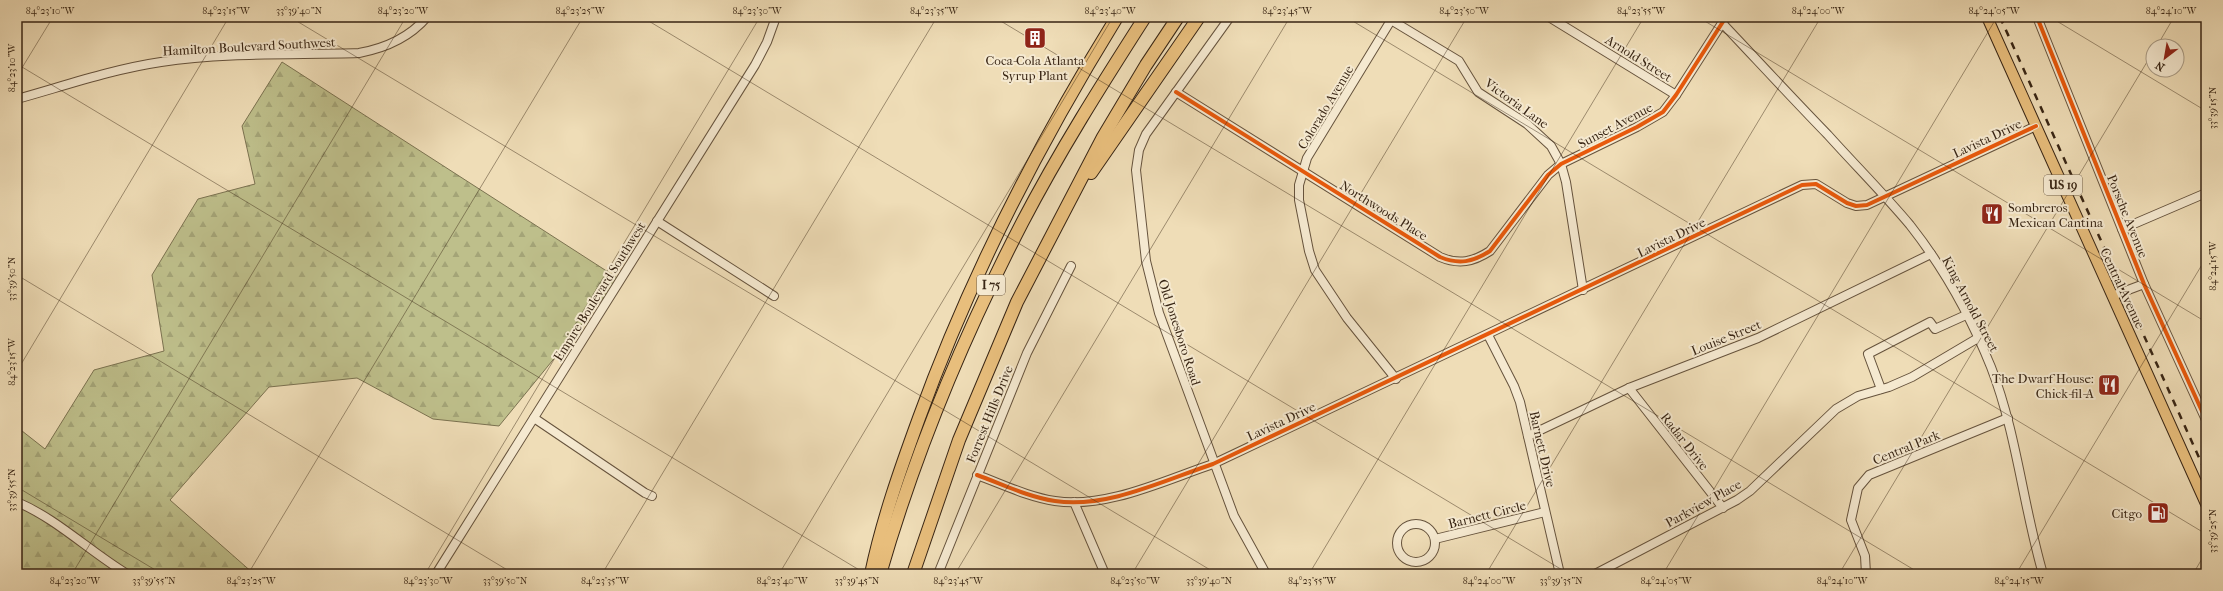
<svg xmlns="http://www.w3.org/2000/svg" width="2223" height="591" font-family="'IM FELL French Canon',serif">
<defs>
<pattern id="forest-firs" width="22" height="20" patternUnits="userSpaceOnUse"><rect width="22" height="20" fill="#bebf8b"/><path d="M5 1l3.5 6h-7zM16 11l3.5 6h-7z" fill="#a4a477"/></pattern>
</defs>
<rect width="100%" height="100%" fill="#efddb7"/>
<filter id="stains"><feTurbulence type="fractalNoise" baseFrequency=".005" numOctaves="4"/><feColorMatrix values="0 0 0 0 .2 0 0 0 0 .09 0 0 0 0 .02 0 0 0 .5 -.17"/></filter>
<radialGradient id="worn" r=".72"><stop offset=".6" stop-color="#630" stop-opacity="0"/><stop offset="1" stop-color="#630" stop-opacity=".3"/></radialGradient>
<!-- forest -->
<polygon fill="url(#forest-firs)" stroke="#7b7250" points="282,62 619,279 499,426 433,419 357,378 269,387 170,500 254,574 17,574 17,427 45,449 94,370 164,351 152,275 198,199 255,184 242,126"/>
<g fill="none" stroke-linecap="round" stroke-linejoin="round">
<!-- minor casing -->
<g stroke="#66533d" stroke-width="10">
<g id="minor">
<polyline points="1230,17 1146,134 1139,150 1136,170 1146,261 1159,313 1234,516 1266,574"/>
<polyline points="1393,17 1307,158 1299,185 1299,200 1309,251 1315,270 1347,318 1396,379"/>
<polyline points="1549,17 1676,95"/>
<polyline points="2037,17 2144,284 2206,420"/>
<polyline points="1391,20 1459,61 1478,92 1527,124 1551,146 1561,164 1566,182 1583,290"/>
<path d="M 1722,23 C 1757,60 1792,98 1828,135 C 1855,165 1884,194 1910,225 C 1943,267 1971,317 1991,367 C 2017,434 2023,506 2043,574"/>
<path d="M 1176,92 L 1440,257 C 1459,265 1473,262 1490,251 L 1548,175 L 1561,164 L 1637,127 L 1663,112 L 1676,95 L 1726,17"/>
<path d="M 17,99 C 64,86 113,69 161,62 C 226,52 293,55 359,53 C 386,48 409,38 427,17"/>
<polyline points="657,221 774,296"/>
<polyline points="2122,229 2206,193"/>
<polyline points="2112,296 2144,284"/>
<polyline points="1488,335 1514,386 1520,402 1560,574"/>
<polyline points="1629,388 1723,508"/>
<polyline points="1881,389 1868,354 1930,322 1935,329 1966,315"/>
<polyline points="534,418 645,493 652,496"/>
<polyline points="1528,436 1629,388 1758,338 1931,254"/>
<path d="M 977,475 C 1002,484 1028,497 1055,501 C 1106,509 1165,480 1213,464 L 1802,185 L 1816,184 L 1847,203 L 1856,206 L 1867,205 L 2036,126"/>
<path d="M 17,502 C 57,519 89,551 127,574"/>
<polyline points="1074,502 1105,574"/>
<circle cx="1416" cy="543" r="19"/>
<polyline points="1435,539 1545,512"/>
<polyline points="436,574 755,65 767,42 776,17"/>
<polyline points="938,574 1027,353 1071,266"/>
<polyline points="1595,574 1737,500 1750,491 1836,409 1858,396 1889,387 1912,377 1978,338"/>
<polyline points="1866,574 1865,556 1851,520 1858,488 1869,475 2008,418"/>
</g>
</g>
<!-- major casing -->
<g stroke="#382514" stroke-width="12">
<polyline id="major" points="1987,17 2206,504"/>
</g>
<!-- highway casing -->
<g stroke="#382514" stroke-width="14">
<g id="highway">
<polyline points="1091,173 1199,17"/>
<path d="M 871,574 C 882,521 900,470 919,418 C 970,277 1038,145 1117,17"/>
<path d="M 880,574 C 915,453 964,335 1022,223 C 1059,152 1102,84 1145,17"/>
<polyline points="913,574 959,440 1017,302 1103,137 1146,65 1178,17"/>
</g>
</g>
<!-- minor -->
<use href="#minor" stroke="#f5e9d0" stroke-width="8"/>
<!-- major -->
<use href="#major" stroke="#e8be7c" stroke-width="10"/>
<!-- highway -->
<use href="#highway" stroke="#e8be7c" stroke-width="12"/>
<!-- rail -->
<polyline stroke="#382514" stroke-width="2.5" stroke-dasharray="7 7" stroke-linecap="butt" points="2000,17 2206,473"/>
<!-- cycleway casing -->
<g stroke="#f5e9d0" stroke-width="6">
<g id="cycleway">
<polyline points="2037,17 2144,284 2206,420"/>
<path d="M 1176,92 L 1440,257 C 1459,265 1473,262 1490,251 L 1548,175 L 1561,164 L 1637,127 L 1663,112 L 1676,95 L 1726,17"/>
<path d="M 977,475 C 1002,484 1028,497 1055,501 C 1106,509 1165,480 1213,464 L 1802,185 L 1816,184 L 1847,203 L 1856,206 L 1867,205 L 2036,126"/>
</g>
</g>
<!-- cycleway -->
<use href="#cycleway" stroke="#e8590c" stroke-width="4"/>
</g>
<!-- ticks -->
<path fill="none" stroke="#382514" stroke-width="1" stroke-opacity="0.45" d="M 290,17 L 1217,574M 642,17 L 1569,574M 994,17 L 1921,574M 1346,17 L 2206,534M 1698,17 L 2206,322M 2050,17 L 2206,111M 2157,46 L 2174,17M 17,64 L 866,574M 17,76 L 53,17M 17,275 L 514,574M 17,371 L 229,17M 17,487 L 162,574M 72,574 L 406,17M 248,574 L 583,17M 425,574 L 760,17M 602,574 L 937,17M 779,574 L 1113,17M 955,574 L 1290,17M 1132,574 L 1467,17M 1309,574 L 1644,17M 1486,574 L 1821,17M 1663,574 L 1997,17M 1839,574 L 2153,52M 2016,574 L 2206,258M 2193,574 L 2206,552"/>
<!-- icons -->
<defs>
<g id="building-square" transform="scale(1.15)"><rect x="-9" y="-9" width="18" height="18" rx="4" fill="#8f2418" stroke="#f5e9d0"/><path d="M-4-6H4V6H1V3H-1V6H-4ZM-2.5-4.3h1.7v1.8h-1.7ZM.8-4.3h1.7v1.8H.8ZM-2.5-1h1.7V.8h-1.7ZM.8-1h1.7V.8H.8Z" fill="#fff"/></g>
<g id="restaurant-square" transform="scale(1.15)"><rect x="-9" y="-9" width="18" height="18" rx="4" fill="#8f2418" stroke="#f5e9d0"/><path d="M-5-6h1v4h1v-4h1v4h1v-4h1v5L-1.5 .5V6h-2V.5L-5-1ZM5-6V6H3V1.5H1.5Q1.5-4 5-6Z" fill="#fff"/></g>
<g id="fuel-square" transform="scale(1.15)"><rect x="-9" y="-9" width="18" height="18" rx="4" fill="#8f2418" stroke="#f5e9d0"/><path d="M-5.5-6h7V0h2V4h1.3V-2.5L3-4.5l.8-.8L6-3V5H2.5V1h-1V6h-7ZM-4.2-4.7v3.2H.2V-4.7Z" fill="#fff"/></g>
</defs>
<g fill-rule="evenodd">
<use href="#building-square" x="1035" y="38"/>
<use href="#restaurant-square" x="1992" y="214"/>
<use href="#restaurant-square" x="2109" y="385"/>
<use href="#fuel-square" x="2158" y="513"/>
</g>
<g text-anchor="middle" stroke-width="4" stroke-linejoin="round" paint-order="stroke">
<!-- shield labels -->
<g fill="#f5e9d0" stroke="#71604c" stroke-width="1">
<rect x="2044" y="175" width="38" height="20" rx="3"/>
<rect x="977" y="275" width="28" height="20" rx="3"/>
</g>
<g font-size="12" font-weight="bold" fill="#382514">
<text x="2063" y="189">US 19</text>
<text x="991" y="289">I 75</text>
</g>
<!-- street labels -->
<g font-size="13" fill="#382514" stroke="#f5e9d0">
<text transform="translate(249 46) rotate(-3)" y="5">Hamilton Boulevard Southwest</text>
<text transform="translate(1639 58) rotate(32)" y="5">Arnold Street</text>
<text transform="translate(1517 103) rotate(36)" y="5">Victoria Lane</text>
<text transform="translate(1325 107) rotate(-59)" y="5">Colorado Avenue</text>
<text transform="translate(1615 125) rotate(-28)" y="5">Sunset Avenue</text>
<text transform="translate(1987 138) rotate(-25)" y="5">Lavista Drive</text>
<text transform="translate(1384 210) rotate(32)" y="5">Northwoods Place</text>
<text transform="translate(2128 216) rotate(68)" y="5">Porsche Avenue</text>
<text transform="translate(1671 237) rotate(-26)" y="5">Lavista Drive</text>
<text transform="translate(2123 288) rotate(65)" y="5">Central Avenue</text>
<text transform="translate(599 291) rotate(-58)" y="5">Empire Boulevard Southwest</text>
<text transform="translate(1971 304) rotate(62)" y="5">King Arnold Street</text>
<text transform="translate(1180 332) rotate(72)" y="5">Old Jonesboro Road</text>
<text transform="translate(1726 337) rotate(-22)" y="5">Louise Street</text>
<text transform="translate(989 414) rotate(-68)" y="5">Forrest Hills Drive</text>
<text transform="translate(1281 421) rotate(-25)" y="5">Lavista Drive</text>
<text transform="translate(1685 441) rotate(52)" y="5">Radar Drive</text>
<text transform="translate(1906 447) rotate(-22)" y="5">Central Park</text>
<text transform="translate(1543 449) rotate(77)" y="5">Barnett Drive</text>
<text transform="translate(1703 503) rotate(-29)" y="5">Parkview Place</text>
<text transform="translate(1487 514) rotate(-14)" y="5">Barnett Circle</text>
</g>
<!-- poi labels -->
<g font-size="13" fill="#382514" stroke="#f5e9d0" text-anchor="end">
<text x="1035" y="65" text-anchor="middle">Coca-Cola Atlanta<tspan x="1035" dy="15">Syrup Plant</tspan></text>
<text x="2008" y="212" text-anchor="start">Sombreros<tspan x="2008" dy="15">Mexican Cantina</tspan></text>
<text x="2094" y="383">The Dwarf House:<tspan x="2094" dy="15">Chick-fil-A</tspan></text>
<text x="2142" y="518">Citgo</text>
</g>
</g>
<!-- margin -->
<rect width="2223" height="591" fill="none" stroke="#efddb7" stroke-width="44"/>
<!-- north arrow -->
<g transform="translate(2165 58) rotate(211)"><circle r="19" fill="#f5e9d0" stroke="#a99b85"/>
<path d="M0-3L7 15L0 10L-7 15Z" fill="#8f2418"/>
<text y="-6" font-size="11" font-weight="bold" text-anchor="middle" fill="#382514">N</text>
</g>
<rect x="22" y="22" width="2179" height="547" fill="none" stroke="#382514" stroke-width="1.5"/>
<g font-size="10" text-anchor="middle" fill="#382514">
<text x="50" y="14">84°23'10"W</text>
<text x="226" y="14">84°23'15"W</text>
<text x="299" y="14">33°39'40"N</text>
<text x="403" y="14">84°23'20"W</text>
<text x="580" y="14">84°23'25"W</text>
<text x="757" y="14">84°23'30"W</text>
<text x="934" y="14">84°23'35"W</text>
<text x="1110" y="14">84°23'40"W</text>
<text x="1287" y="14">84°23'45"W</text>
<text x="1464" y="14">84°23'50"W</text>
<text x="1641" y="14">84°23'55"W</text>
<text x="1818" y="14">84°24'00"W</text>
<text x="1994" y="14">84°24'05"W</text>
<text x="2171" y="14">84°24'10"W</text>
<text transform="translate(11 68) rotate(-90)" y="4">84°23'10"W</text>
<text transform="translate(2212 108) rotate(-90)" y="4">33°39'15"N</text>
<text transform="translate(2212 266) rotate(-90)" y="4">84°24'15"W</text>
<text transform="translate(11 279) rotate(-90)" y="4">33°39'50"N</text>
<text transform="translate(11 362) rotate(-90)" y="4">84°23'15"W</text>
<text transform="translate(11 490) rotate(-90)" y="4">33°39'55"N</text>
<text transform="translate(2212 531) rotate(-90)" y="4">33°39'25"N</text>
<text x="75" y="584">84°23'20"W</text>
<text x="154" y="584">33°39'55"N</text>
<text x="251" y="584">84°23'25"W</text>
<text x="428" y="584">84°23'30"W</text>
<text x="505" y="584">33°39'50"N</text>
<text x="605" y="584">84°23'35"W</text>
<text x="782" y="584">84°23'40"W</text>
<text x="857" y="584">33°39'45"N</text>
<text x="958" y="584">84°23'45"W</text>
<text x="1135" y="584">84°23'50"W</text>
<text x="1209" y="584">33°39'40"N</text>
<text x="1312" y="584">84°23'55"W</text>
<text x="1489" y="584">84°24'00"W</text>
<text x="1561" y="584">33°39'35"N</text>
<text x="1666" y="584">84°24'05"W</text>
<text x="1842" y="584">84°24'10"W</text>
<text x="2019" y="584">84°24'15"W</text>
</g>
<rect width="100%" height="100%" filter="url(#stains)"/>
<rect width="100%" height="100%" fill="url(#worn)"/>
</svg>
